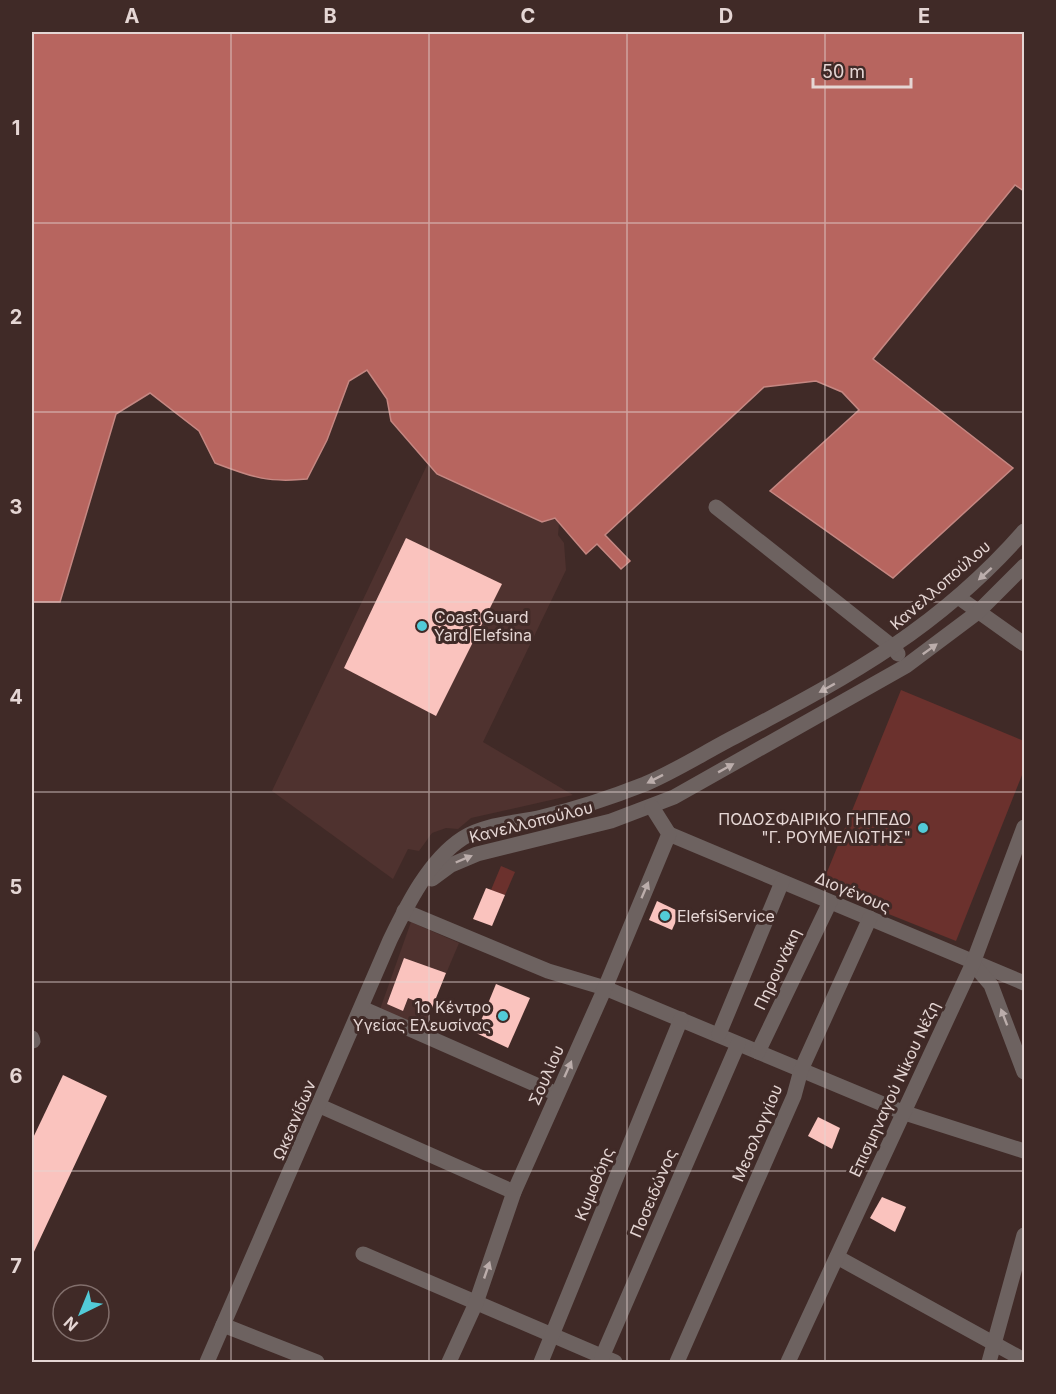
<svg xmlns="http://www.w3.org/2000/svg" width="1056" height="1394" font-family="Inter,sans-serif">
<rect width="100%" height="100%" fill="#402a27"/>
<!-- built -->
<g fill="#4f322f">
<polygon points="428,463 437,474 542,522 555,518 559,524 558,535 564,543 566,570 483,742 573,795 471,818 458,829 446,828 432,833 419,851 408,849 393,879 272,791"/>
<polygon points="411,922 459,943 420,1035 378,1015"/>
</g>
<!-- green -->
<g fill="#6b312d">
<polygon points="901,690 1024,741 1024,770 956,941 821,887"/>
<polygon points="501,866 515,872 505,895 491,890"/>
</g>
<!-- water -->
<path fill="#b7655f" stroke="#c58782" stroke-width="1.5" d="M 32,32 L 1024,32 L 1024,191 L 1015,185 L 873,359 L 1013,468 L 893,578 L 770,491 L 859,410 L 842,392 L 816,381 L 764,387 L 605,535 L 630,561 L 621,569 L 597,544 L 586,554 L 555,518 L 542,522 L 437,474 L 391,421 L 387,399 L 367,370 L 349,381 L 327,440 L 307,479 C 267,483 252,477 215,463 L 199,431 L 150,393 L 116,414 L 60,602 L 32,602 Z"/>
<!-- building -->
<g fill="#fac3be">
<polygon points="406,538 502,584 436,716 344,668"/>
<polygon points="486,888 505,895 492,926 473,919"/>
<polygon points="657,901 680,912 672,930 649,920"/>
<polygon points="404,958 446,973 432,1008 408,998 403,1011 387,1004"/>
<polygon points="496,984 530,998 508,1048 476,1033"/>
<polygon points="63,1075 107,1096 32,1256 32,1140"/>
<polygon points="818,1117 840,1128 832,1149 808,1136"/>
<polygon points="882,1197 906,1207 895,1232 870,1218"/>
</g>
<g fill="none" stroke-linecap="round" stroke-linejoin="round">
<!-- minor -->
<g stroke="#6d6260" stroke-width="15">
<polyline points="716,507 894,648 898,654"/>
<polyline points="958,597 1024,644"/>
<polyline points="669,834 1024,983"/>
<polyline points="432,879 451,865 477,854 611,821 674,797 906,666 978,612 1024,566"/>
<polyline points="404,911 548,971 605,988 902,1112 1024,1151"/>
<polyline points="974,965 991,985 1024,1072"/>
<polyline points="362,1008 557,1094"/>
<polyline points="719,1034 782,882"/>
<polyline points="32,1038 33,1041"/>
<polyline points="758,1052 830,902"/>
<polyline points="320,1106 514,1192"/>
<polyline points="363,1254 615,1362"/>
<polyline points="837,1257 1024,1360"/>
<polyline points="223,1325 317,1362"/>
<polyline points="602,1357 738,1044"/>
<path d="M 207,1362 L 390,940 C 407,905 429,860 463,838 C 485,824 517,823 542,817 C 576,809 612,797 645,784 C 678,770 710,749 742,733 C 852,675 941,626 1024,531"/>
<polyline points="449,1362 476,1303 514,1192 605,988 669,834 652,807"/>
<polyline points="541,1362 681,1019"/>
<polyline points="677,1362 794,1096 801,1070 870,918"/>
<polyline points="788,1362 973,963 1024,827"/>
<polyline points="989,1362 1024,1235"/>
</g>
</g>
<!-- one-way arrows -->
<defs><path id="oneway-solid" d="M-6-.8H1V-3.2L6.5 0L1 3.2V.8H-6Z" transform="scale(1.5)"/></defs>
<g fill="#bbadab">
<use href="#oneway-solid" transform="translate(985 574) rotate(138)"/>
<use href="#oneway-solid" transform="translate(930 649) rotate(-36)"/>
<use href="#oneway-solid" transform="translate(827 688) rotate(151)"/>
<use href="#oneway-solid" transform="translate(726 768) rotate(-29)"/>
<use href="#oneway-solid" transform="translate(655 779) rotate(153)"/>
<use href="#oneway-solid" transform="translate(464 859) rotate(-23)"/>
<use href="#oneway-solid" transform="translate(645 890) rotate(-67)"/>
<use href="#oneway-solid" transform="translate(1004 1017) rotate(-111)"/>
<use href="#oneway-solid" transform="translate(568 1069) rotate(-66)"/>
<use href="#oneway-solid" transform="translate(487 1270) rotate(-71)"/>
</g>
<!-- grid -->
<path fill="none" stroke="#e5d6d4" stroke-width="1.5" stroke-opacity="0.55" d="M 231,32 L 231,1362M 429,32 L 429,1362M 627,32 L 627,1362M 825,32 L 825,1362M 32,223 L 1024,223M 32,412 L 1024,412M 32,602 L 1024,602M 32,792 L 1024,792M 32,982 L 1024,982M 32,1171 L 1024,1171"/>
<!-- markers -->
<g fill="#52cbd8" stroke="#402a27" stroke-width="2">
<circle cx="422" cy="626" r="6"/>
<circle cx="923" cy="828" r="6"/>
<circle cx="665" cy="916" r="6"/>
<circle cx="503" cy="1016" r="6"/>
</g>
<g text-anchor="middle" stroke-width="6" stroke-linejoin="round" paint-order="stroke">
<!-- street labels -->
<g font-size="16" fill="#e5d6d4" stroke="#402a27">
<text transform="translate(940 585) rotate(-41)" y="6">Κανελλοπούλου</text>
<text transform="translate(531 822) rotate(-14)" y="6">Κανελλοπούλου</text>
<text transform="translate(853 892) rotate(23)" y="6">Διογένους</text>
<text transform="translate(777 969) rotate(-65)" y="6">Πηρουνάκη</text>
<text transform="translate(546 1075) rotate(-66)" y="6">Σουλίου</text>
<text transform="translate(894 1089) rotate(-65)" y="6">Επισμηναγού Νίκου Νέζη</text>
<text transform="translate(294 1120) rotate(-67)" y="6">Ωκεανίδων</text>
<text transform="translate(757 1133) rotate(-67)" y="6">Μεσολογγίου</text>
<text transform="translate(594 1184) rotate(-68)" y="6">Κυμοθόης</text>
<text transform="translate(653 1193) rotate(-67)" y="6">Ποσειδώνος</text>
</g>
<!-- poi labels -->
<g font-size="16" fill="#e5d6d4" stroke="#402a27" text-anchor="start">
<text x="434" y="623">Coast Guard<tspan x="434" dy="18">Yard Elefsina</tspan></text>
<text x="911" y="825" text-anchor="end">ΠΟΔΟΣΦΑΙΡΙΚΟ ΓΗΠΕΔΟ<tspan x="911" dy="18">"Γ. ΡΟΥΜΕΛΙΩΤΗΣ"</tspan></text>
<text x="677" y="922">ElefsiService</text>
<text x="491" y="1013" text-anchor="end">1ο Κέντρο<tspan x="491" dy="18">Υγείας Ελευσίνας</tspan></text>
</g>
</g>
<!-- border -->
<rect width="1056" height="1394" fill="none" stroke="#402a27" stroke-width="66"/>
<!-- north arrow -->
<g transform="translate(81 1313) rotate(223)"><circle r="28" fill="#402a27" stroke="#826f6c" stroke-width="1.5"/>
<path d="M0-4.5L10 22L0 15L-10 22Z" fill="#52cbd8"/>
<text y="-9" font-size="16" font-weight="bold" text-anchor="middle" fill="#e5d6d4">N</text>
</g>
<!-- scale -->
<path d="M813 78v9h98v-9" fill="none" stroke="#e5d6d4" stroke-width="3"/>
<text x="822" y="78" font-size="18" fill="#e5d6d4" stroke="#402a27" stroke-width="4.5" paint-order="stroke">50 m</text>
<rect x="33" y="33" width="990" height="1328" fill="none" stroke="#e5d6d4" stroke-width="2"/>
<g font-size="20" text-anchor="middle" font-weight="bold" fill="#e5d6d4">
<text x="132" y="23">A</text>
<text x="330" y="23">B</text>
<text x="528" y="23">C</text>
<text x="726" y="23">D</text>
<text x="924" y="23">E</text>
<text x="16" y="135">1</text>
<text x="16" y="324">2</text>
<text x="16" y="514">3</text>
<text x="16" y="704">4</text>
<text x="16" y="894">5</text>
<text x="16" y="1083">6</text>
<text x="16" y="1273">7</text>
</g>
</svg>
